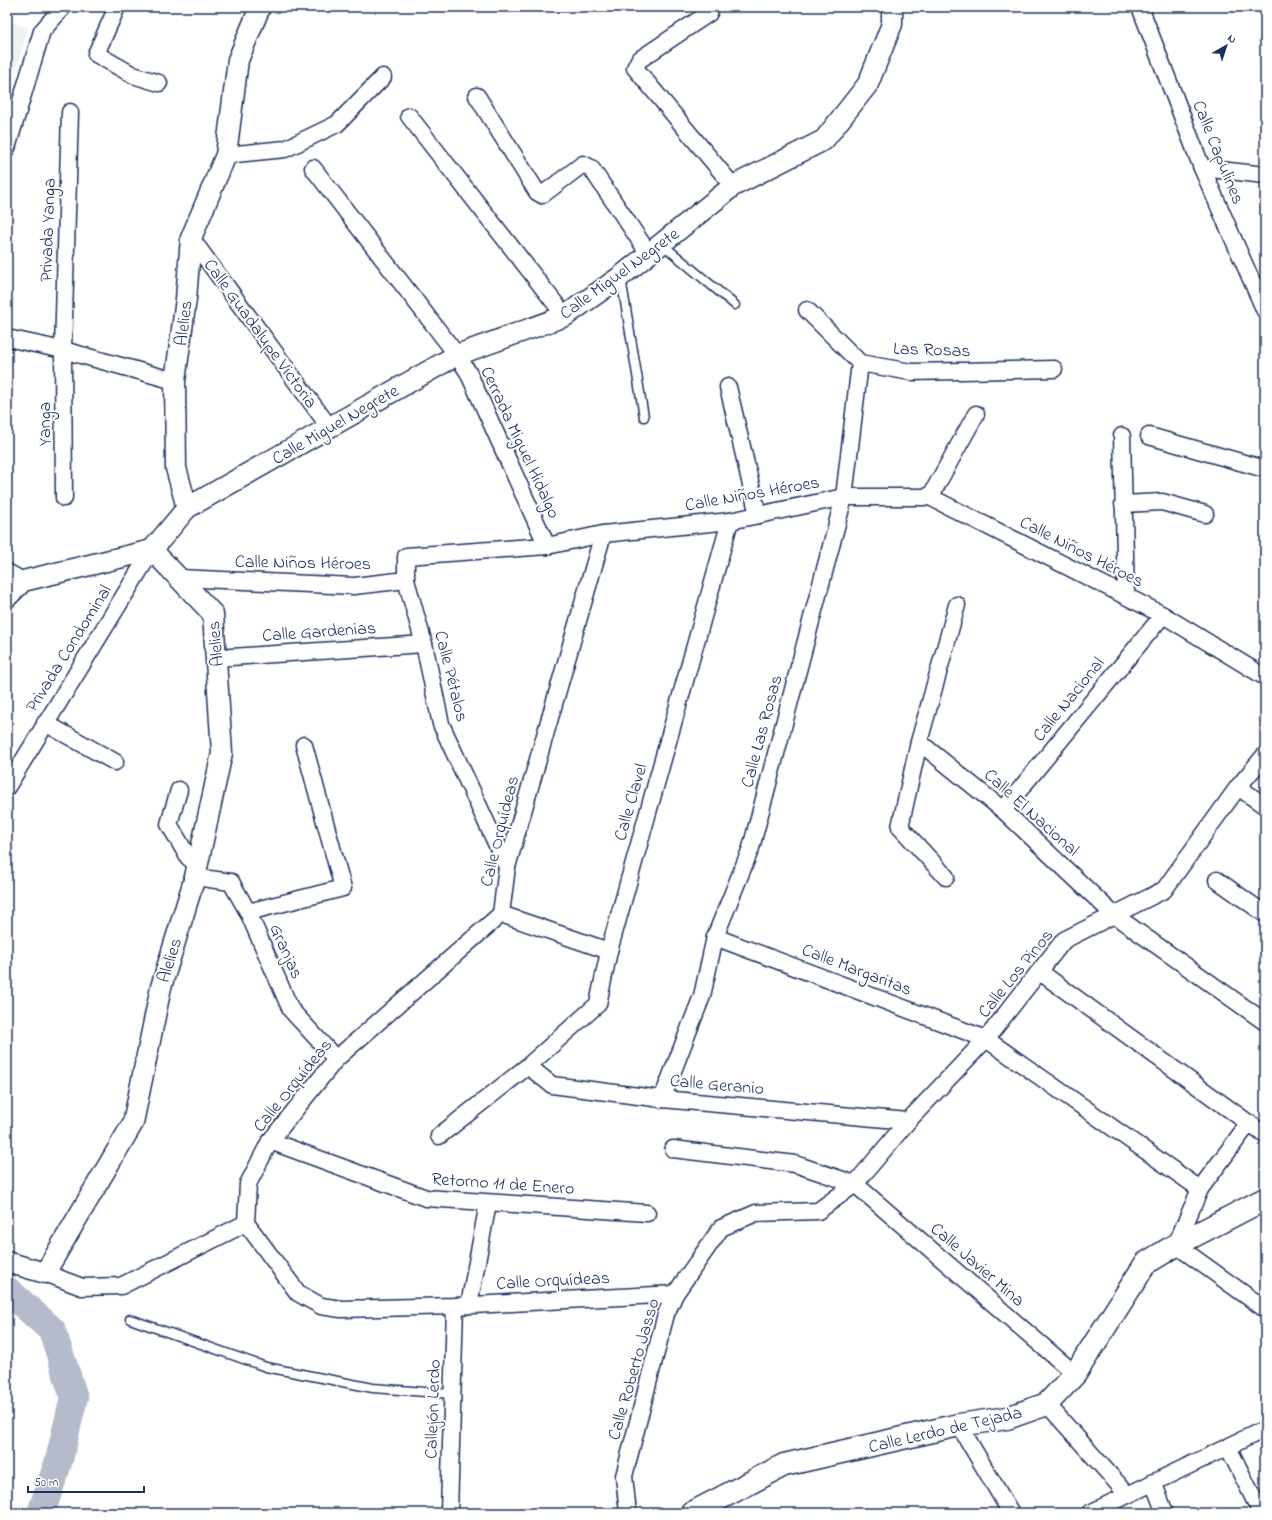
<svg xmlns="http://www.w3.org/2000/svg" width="1272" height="1520" font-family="'Indie Flower',sans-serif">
<rect width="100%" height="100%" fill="#fff"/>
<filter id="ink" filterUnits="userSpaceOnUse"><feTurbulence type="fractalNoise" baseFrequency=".025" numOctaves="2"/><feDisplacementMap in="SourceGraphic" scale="8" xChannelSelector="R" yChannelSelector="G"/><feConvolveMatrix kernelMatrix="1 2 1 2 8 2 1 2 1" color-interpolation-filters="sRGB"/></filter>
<g filter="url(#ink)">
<!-- built -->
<polygon fill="#eff0f4" points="7,21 28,28 7,100"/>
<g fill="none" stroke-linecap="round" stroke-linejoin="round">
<!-- river -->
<polyline stroke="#b5bbca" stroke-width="28" points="7,1290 52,1330 74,1397 59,1460 41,1513"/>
<!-- service casing -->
<g stroke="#1b2f5e" stroke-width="11">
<g id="service">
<polyline points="662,244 735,305"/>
<polyline points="621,278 644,417"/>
<polyline points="130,1319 266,1367 373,1388 452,1394"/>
</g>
</g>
<!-- minor casing -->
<g stroke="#1b2f5e" stroke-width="19">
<g id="minor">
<polyline points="117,7 96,54 133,75 159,83"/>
<polyline points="711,7 709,13 639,60 635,68 733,186"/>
<polyline points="1140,7 1202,168 1265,311"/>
<polyline points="477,96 537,192 542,195 583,164 591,168 649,254"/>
<polyline points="409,116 565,316"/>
<polyline points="7,148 42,31 63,7"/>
<polyline points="226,155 285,149 337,124 383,77"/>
<polyline points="313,168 457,355 468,372 547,546"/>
<polyline points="1202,168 1265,175"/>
<polyline points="191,238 330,428"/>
<polyline points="807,310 860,363 911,372 1054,369"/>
<polyline points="7,338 63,350 175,381"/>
<polyline points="728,387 758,515"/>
<polyline points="1122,436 1126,595"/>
<polyline points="1149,436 1265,469"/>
<polyline points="930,497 976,414"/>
<polyline points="64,498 63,350 70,112"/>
<polyline points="1123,504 1162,502 1205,514"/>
<polyline points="603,534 507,867 501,914 336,1059 270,1141 248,1184 246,1223 298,1293 321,1306 341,1309 455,1306 675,1294"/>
<polyline points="7,572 23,581"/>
<polyline points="179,578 354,586 406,580"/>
<polyline points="216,658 424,644"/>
<polyline points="45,723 115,762"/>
<polyline points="919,742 1003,810 1114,915 1265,1022"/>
<polyline points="7,787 152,550"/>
<polyline points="1238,787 1265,806"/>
<polyline points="179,790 169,824 188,857 197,865"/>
<polyline points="1003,810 1163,615"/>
<polyline points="507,867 441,724 424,644 406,580 406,556 547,546 603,534 730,521 844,497 930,497 1163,615 1265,677"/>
<polyline points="195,877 231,882 248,912 291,1010 336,1059"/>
<polyline points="946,877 900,827 919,742 957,605"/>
<polyline points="1217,880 1265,914"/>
<polyline points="248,912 343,888 304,745"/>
<polyline points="501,914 609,951"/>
<polyline points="715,937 986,1039 1200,1189"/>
<polyline points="1040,972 1265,1135"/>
<polyline points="528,1066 552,1085 662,1099 908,1121"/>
<polyline points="662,1099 702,996 715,937 751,848 844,497 860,363"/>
<polyline points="1249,1123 1200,1189 1176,1245 1265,1309"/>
<polyline points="439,1136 528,1066 598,1004 609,951 730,521"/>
<polyline points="270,1141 426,1198 647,1213"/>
<polyline points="673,1149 795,1164 855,1184 1075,1374"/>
<polyline points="45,1273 82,1287 121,1286 246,1223"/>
<polyline points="469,1305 488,1203"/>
<polyline points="1047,1404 1127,1494"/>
<polyline points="959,1425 1011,1513"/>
<polyline points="1228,1447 1261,1513"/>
<polyline points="1153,1482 1165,1513"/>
<polyline points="449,1513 455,1306"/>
<polyline points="628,1513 624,1476 666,1314 675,1294 721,1228 756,1213 818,1211 855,1184 908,1121 986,1039 1064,940 1164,890 1238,787 1265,755"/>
<polyline points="1090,1513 1265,1429"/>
</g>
</g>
<!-- tertiary casing -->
<g stroke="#1b2f5e" stroke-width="23">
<g id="tertiary">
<polyline points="187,508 176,468 175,381 186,299 191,238 226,155 238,60 260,7"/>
<polyline points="152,550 187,508 457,355 565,316 620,277 733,186 824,140 868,84 892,24 892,7"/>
<polyline points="7,597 23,581 152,550"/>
<polyline points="7,1262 45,1273 133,1123 161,987 195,877 222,753 213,614 152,550"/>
</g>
</g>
<!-- secondary casing -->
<g stroke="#1b2f5e" stroke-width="25">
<polyline id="secondary" points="692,1513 784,1465 959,1425 1007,1418 1047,1404 1075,1374 1146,1263 1176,1245 1265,1199"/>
</g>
<!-- service -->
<use href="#service" stroke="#fff" stroke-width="8"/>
<!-- minor -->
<use href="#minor" stroke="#fff" stroke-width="16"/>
<!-- tertiary -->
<use href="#tertiary" stroke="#fff" stroke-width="20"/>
<!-- secondary -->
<use href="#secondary" stroke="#fff" stroke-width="22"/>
</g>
</g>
<g text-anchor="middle" stroke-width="4" stroke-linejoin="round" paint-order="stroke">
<!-- street labels -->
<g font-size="18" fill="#1b2f5e" stroke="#fff">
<text transform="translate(1219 152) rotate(68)" y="6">Calle Capulines</text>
<text transform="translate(47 230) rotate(-88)" y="6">Privada Yanga</text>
<text transform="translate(619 273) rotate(-36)" y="6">Calle Miguel Negrete</text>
<text transform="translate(183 323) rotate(-83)" y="6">Alelies</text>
<text transform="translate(261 333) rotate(54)" y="6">Calle Guadalupe Victoria</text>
<text transform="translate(932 349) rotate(2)" y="6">Las Rosas</text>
<text transform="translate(44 424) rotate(-90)" y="6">Yanga</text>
<text transform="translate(335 424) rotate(-30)" y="6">Calle Miguel Negrete</text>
<text transform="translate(521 442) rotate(65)" y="6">Cerrada Miguel Hidalgo</text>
<text transform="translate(752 493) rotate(-10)" y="6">Calle Niños Héroes</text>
<text transform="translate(1082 551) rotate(27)" y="6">Calle Niños Héroes</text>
<text transform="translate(303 562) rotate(1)" y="6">Calle Niños Héroes</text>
<text transform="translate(319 631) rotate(-4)" y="6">Calle Gardenias</text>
<text transform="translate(215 644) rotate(-95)" y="6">Alelies</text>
<text transform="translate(68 648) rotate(-58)" y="6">Privada Condominal</text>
<text transform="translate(452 676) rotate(76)" y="6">Calle Pétalos</text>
<text transform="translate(1068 699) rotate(-51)" y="6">Calle Nacional</text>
<text transform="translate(761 731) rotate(-75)" y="6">Calle Las Rosas</text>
<text transform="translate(630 802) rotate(-74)" y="6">Calle Clavel</text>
<text transform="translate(1032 812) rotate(42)" y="6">Calle El Nacional</text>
<text transform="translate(499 831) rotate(-76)" y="6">Calle Orquídeas</text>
<text transform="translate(287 951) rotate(66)" y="6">Granjas</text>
<text transform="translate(169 960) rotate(-73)" y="6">Alelies</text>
<text transform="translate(857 969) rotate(21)" y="6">Calle Margaritas</text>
<text transform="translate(1015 973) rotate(-51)" y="6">Calle Los Pinos</text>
<text transform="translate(717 1084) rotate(5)" y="6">Calle Geranio</text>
<text transform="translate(292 1085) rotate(-51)" y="6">Calle Orquídeas</text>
<text transform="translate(503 1183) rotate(4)" y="6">Retorno 11 de Enero</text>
<text transform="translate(978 1264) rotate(41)" y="6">Calle Javier Mina</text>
<text transform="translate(553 1280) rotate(-3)" y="6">Calle Orquídeas</text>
<text transform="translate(633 1369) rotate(-74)" y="6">Calle Roberto Jasso</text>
<text transform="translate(432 1409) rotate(-88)" y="6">Callejón Lerdo</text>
<text transform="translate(945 1429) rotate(-13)" y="6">Calle Lerdo de Tejada</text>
</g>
</g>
<!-- margin -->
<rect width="1272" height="1520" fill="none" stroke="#fff" stroke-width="24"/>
<rect x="12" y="12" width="1248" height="1496" fill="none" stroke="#1b2f5e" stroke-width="1.5" filter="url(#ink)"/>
<!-- north arrow -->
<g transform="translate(1226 46) rotate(39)" stroke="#ffffff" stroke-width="3" paint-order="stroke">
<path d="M0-3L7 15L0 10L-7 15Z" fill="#1b2f5e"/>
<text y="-6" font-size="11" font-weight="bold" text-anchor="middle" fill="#1b2f5e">N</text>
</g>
<!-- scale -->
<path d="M28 1486v6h116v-6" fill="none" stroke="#1b2f5e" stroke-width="2"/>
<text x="34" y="1486" font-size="12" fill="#1b2f5e" stroke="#ffffff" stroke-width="3" paint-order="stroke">50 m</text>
</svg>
